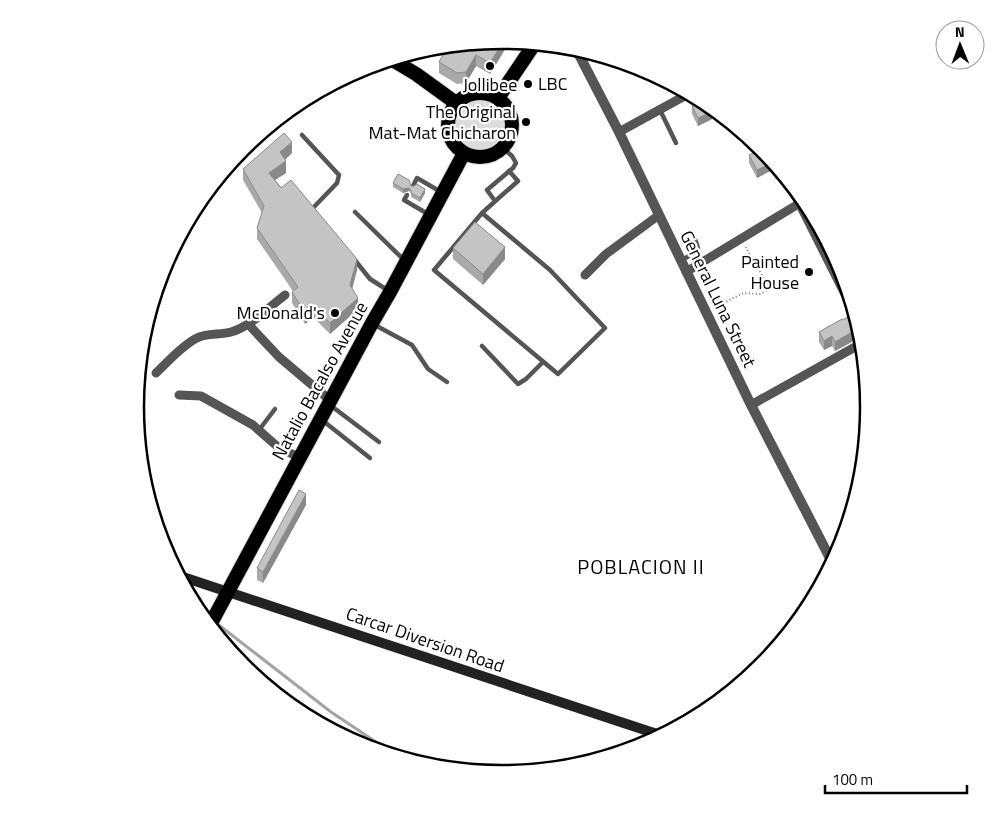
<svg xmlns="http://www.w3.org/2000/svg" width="1005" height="815" font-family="'Titillium Web',sans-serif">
<rect width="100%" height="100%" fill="#fff"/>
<!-- green -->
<circle fill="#dcdcdc" cx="480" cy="125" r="29"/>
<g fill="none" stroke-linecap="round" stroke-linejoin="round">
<!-- stream -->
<g stroke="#a3a3a3" stroke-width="3">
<polyline points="197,612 211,618"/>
<polyline points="215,622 331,712 391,752 394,757"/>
</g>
<!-- trunk casing -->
<g stroke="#dbdbdb" stroke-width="16">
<g id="trunk">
<polyline points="391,59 416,74 456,103"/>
<circle cx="480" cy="125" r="32"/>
<polyline points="498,98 535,43"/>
<polyline points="209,627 372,323 390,292 464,153"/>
</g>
</g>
<!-- path -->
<polyline stroke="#777" stroke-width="2" stroke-dasharray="1 2.5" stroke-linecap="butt" points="714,308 743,293 760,294 770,289 745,246"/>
<!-- service -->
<g stroke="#555" stroke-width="4.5">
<polyline points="660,110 676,143"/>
<polyline points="302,135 339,175 337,183 313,208"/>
<polyline points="413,186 417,178 441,192"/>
<polyline points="407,195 404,200 428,214"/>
<polyline points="495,201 487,190 513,168 516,163 512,156 503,148"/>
<polyline points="355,212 405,261"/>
<polyline points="482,213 550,270 605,328 558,374 434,270 482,213 518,181 509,171"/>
<polyline points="354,259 370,279 389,291"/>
<polyline points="682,260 696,252 698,248 695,239"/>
<polyline points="373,324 412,345 428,369 447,382"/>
<polyline points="482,346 518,384 526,379 543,362"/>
<polyline points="330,405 379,442"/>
<polyline points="322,420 370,458"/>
<polyline points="259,430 275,409"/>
</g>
<!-- minor -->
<g stroke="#555" stroke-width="9">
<polyline points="619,132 690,93"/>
<polyline points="785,175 858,320"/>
<polyline points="686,272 805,200"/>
<polyline points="585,275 606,254 659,215"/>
<polyline points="248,324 279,357 331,401"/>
<path d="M 156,373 C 168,362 181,346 197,338 C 206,333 220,335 231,332 C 251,326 268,308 285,295"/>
<polyline points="179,395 201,396 253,425 279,448 299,457"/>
<polyline points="751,405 864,342"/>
</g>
<!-- tertiary -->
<polyline stroke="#555" stroke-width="10" points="575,47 619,132 751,405 833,564"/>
<!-- secondary -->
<polyline stroke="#222" stroke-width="10" points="177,575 663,736"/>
<!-- trunk -->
<use href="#trunk" stroke="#000" stroke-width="14"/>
</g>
<!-- wall -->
<g fill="#a9a9a9">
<polygon points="503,40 510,41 490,74 476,66 466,83 457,84 439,73 439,62 446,49 443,47 443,46"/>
<polygon points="707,102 722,114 698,126 692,114 692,106"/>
<polygon points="292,153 285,160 286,173 275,180 357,270 352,289 358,309 330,334 313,317 305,324 292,303 292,292 293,291 257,239 257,228 262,213 243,180 243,169"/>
<polygon points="749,155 772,170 757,178 749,163"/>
<polygon points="393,183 425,193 420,202 411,197 411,193 409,191 403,193 393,187"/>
<polygon points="453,248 505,259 483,285 453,259"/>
<polygon points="842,320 859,338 835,351 832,346 824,350 819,342 819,332"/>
<polygon points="306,505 263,583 257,580 257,568"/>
</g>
<!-- shaded-wall -->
<g fill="#898989">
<polygon points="504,40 510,41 490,74 490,63"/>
<polygon points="476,55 476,66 466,83 466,72"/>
<polygon points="716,110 722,114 698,126 698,118"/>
<polygon points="292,142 292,153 280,164 280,152"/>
<polygon points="286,161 286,173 269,184 269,173"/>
<polygon points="772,163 772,170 757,178 757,170"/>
<polygon points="409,188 409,191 403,193 403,189"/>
<polygon points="425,189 425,193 420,202 420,198"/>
<polygon points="505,247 505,259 483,285 483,274"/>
<polygon points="357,259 357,270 350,297 350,285"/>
<polygon points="358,298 358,309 330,334 330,323"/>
<polygon points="313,306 313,317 305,324 305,313"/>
<polygon points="859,328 859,338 835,351 835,342"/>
<polygon points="832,336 832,346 824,350 824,341"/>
<polygon points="306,494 306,505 263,583 263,572"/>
</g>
<!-- building -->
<g fill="#c4c4c4" stroke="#898989">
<polygon points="504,40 490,63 476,55 466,72 457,73 439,62 449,45"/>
<polygon points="703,100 716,110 698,118 692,106"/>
<polygon points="284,133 292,142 280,152 286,161 269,173 281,188 291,180 357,259 350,285 358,298 330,323 313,306 305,313 292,292 298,287 257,228 264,206 243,169"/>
<polygon points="763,148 766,152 772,163 757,170 749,155"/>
<polygon points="398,174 409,180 411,186 414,186 417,184 425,189 420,198 411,193 411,190 409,188 403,189 393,183"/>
<polygon points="475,222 505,247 483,274 453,248"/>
<polygon points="852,315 859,328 835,342 832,336 824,341 819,332 842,319 842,320"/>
<polygon points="299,490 306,494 263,572 257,568"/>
</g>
<!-- markers -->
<g fill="#000" stroke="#fff" stroke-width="2">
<circle cx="490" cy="66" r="5"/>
<circle cx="528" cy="84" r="5"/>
<circle cx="526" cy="122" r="5"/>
<circle cx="809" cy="272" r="5"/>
<circle cx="335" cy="313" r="5"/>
</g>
<g text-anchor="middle" stroke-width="4.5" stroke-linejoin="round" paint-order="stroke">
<!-- poi labels -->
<g font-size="18" fill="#000" stroke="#fff" text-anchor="end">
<text x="538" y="90" text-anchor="start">LBC</text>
<text x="490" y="91" text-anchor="middle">Jollibee</text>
<text x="516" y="118">The Original<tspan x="516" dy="21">Mat-Mat Chicharon</tspan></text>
<text x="799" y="268">Painted<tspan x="799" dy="21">House</tspan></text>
<text x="325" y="319">McDonald's</text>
</g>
<!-- street labels -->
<g font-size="18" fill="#000" stroke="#fff">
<text transform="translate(718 299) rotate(64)" y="6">General Luna Street</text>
<text transform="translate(320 381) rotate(-61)" y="6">Natalio Bacalso Avenue</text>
<text transform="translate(425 640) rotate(19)" y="6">Carcar Diversion Road</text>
</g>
<!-- quarter labels -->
<g font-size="20" letter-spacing="1" fill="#000" stroke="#fff">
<text x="641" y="574">POBLACION II</text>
</g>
</g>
<!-- crop -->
<path d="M0 0H1005V815H0ZM144 407a358 358 0 1 1 716 0a358 358 0 1 1-716 0Z" fill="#fff" fill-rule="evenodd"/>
<path fill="none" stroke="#000" stroke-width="2.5" d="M144 407a358 358 0 1 1 716 0a358 358 0 1 1-716 0Z"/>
<!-- north arrow -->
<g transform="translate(960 45) rotate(359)"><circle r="24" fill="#ffffff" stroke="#999999"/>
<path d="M0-4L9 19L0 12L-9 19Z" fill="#000000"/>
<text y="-8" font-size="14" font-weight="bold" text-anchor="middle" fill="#000000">N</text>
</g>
<!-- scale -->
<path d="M825 785v8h142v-8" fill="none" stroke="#000000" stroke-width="2.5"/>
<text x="832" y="785" font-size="15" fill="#000000" stroke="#ffffff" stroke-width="4" paint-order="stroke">100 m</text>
</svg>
